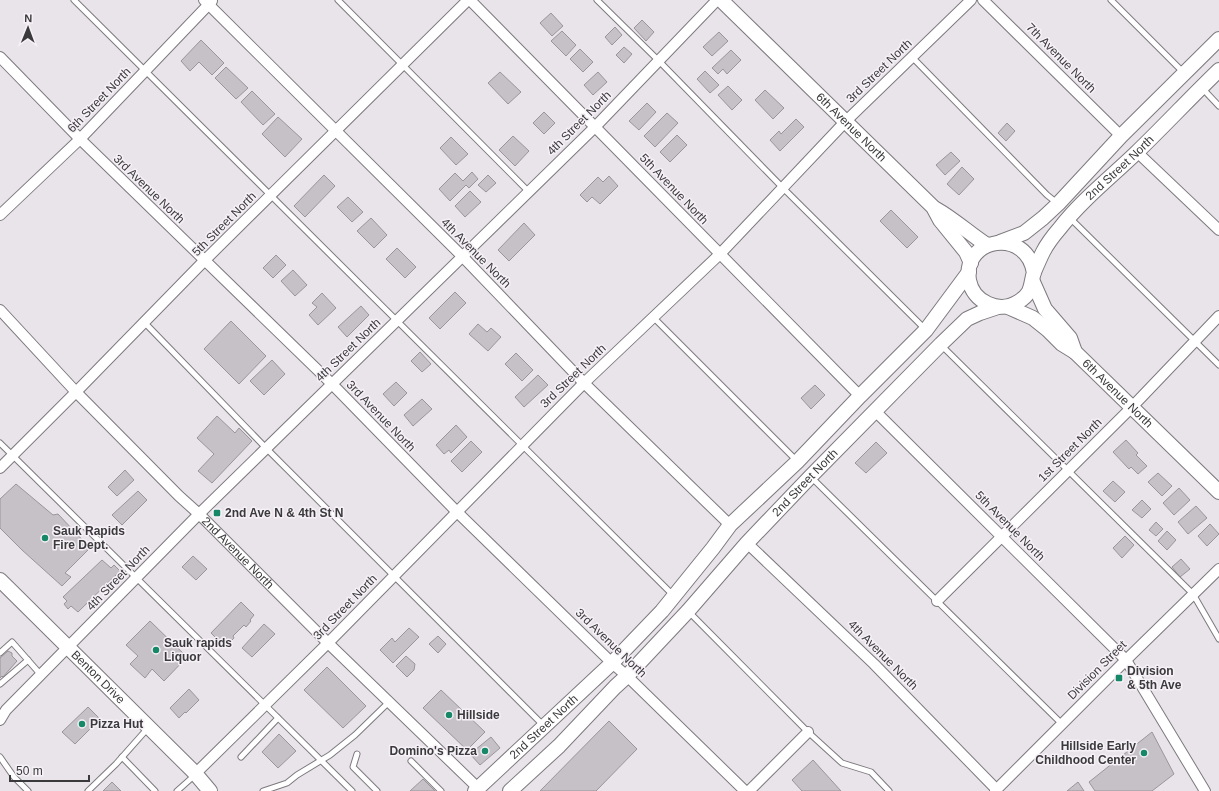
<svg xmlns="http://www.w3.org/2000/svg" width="1219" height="791" font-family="Helvetica,sans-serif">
<rect width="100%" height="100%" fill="#e9e4ea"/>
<!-- building -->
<g fill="#c6c1c7" stroke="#99959a">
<polygon points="551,13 563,26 552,36 540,23"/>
<polygon points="642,20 654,32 646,41 634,28"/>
<polygon points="615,27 622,35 612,45 605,37"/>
<polygon points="562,31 576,45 566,56 551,41"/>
<polygon points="719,32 728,41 712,56 703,47"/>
<polygon points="201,40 224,63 212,75 199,62 190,71 181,61"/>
<polygon points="624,47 632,54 624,63 616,55"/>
<polygon points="580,49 593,62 583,72 570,59"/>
<polygon points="731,50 741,60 727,74 723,69 718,74 712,68"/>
<polygon points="226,67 248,88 236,99 215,78"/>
<polygon points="705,71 719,85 710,93 697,79"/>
<polygon points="500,72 521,92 508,104 488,83"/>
<polygon points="598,72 607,82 593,95 584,85"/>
<polygon points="728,86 742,100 732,110 718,95"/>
<polygon points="765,90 784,108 773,119 755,100"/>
<polygon points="252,91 275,114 263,125 241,102"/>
<polygon points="647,103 656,112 639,130 629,121"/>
<polygon points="544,112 555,123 544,134 533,123"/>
<polygon points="667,113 678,123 655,147 644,136"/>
<polygon points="278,117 302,139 285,157 262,134"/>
<polygon points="796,119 804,127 780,151 770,140 779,131 781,134"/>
<polygon points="1007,123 1015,131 1006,141 998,133"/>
<polygon points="677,135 687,145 670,162 660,152"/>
<polygon points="513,136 529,151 515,166 499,150"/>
<polygon points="451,137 468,154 456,165 440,148"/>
<polygon points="951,152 960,161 945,175 936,165"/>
<polygon points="962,167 974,179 959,195 947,184"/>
<polygon points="472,172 478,179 469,188 466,185 450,201 439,189 455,173 463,181"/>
<polygon points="324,175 335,186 305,217 294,206"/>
<polygon points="488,175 496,183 486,192 478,185"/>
<polygon points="609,176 618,186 600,204 592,197 587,202 580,195 598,177 603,182"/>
<polygon points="470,191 481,202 465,217 455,206"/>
<polygon points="348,197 363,212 352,222 337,207"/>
<polygon points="891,210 918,237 907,248 880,221"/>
<polygon points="371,218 387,235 374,248 357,231"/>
<polygon points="524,223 535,235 509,261 498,250"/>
<polygon points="397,248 416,267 405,278 386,259"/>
<polygon points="276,255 286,265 273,278 263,268"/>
<polygon points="293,270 307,285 295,296 281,281"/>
<polygon points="455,292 466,303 440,329 429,318"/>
<polygon points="322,293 336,308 318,325 309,315 317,307 312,303"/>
<polygon points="361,306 369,315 347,337 338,327"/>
<polygon points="231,321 266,356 239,384 204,349"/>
<polygon points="478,324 487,332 491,328 501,337 488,351 469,334"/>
<polygon points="420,352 431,364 422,372 411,361"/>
<polygon points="516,353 533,370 522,381 505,364"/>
<polygon points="272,360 285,374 264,395 250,381"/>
<polygon points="538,375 548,385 524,407 515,397"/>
<polygon points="396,382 407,393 394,406 383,394"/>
<polygon points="815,385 825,395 811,409 801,398"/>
<polygon points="422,399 432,409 413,426 404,415"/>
<polygon points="217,416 235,433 239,428 252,441 212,483 198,471 214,454 197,438"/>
<polygon points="456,425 467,437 451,453 449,450 444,454 436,445"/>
<polygon points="1126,440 1138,453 1136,455 1147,466 1138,474 1131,467 1129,469 1113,452"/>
<polygon points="471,441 482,452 462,472 451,461"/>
<polygon points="876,442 887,453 866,473 855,463"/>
<polygon points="125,470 134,480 117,496 108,487"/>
<polygon points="1158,473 1172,486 1162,496 1148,482"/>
<polygon points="1113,481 1125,492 1115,502 1103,491"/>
<polygon points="16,484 53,515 58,514 90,548 65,573 71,577 62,586 22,550 0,528 0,499"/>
<polygon points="1179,488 1190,500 1174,515 1163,503"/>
<polygon points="138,491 147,500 122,525 112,515"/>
<polygon points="1142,500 1151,509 1142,518 1132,510"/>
<polygon points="1196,506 1207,518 1188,534 1178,522"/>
<polygon points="1156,522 1163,529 1156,536 1149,530"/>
<polygon points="1210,524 1219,534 1207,546 1198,536"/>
<polygon points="1167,531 1176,540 1167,550 1158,541"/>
<polygon points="1125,536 1134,545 1122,558 1113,548"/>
<polygon points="193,556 207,569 196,580 182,567"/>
<polygon points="1181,559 1190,569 1180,577 1172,567"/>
<polygon points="102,560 111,568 114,565 120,571 78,612 71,606 68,609 64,604 67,601 63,597"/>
<polygon points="241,602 254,615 250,620 251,621 246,627 244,625 233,636 234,638 230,642 229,640 224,646 211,633"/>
<polygon points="150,621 187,657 164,681 152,669 145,678 130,664 138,656 126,645"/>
<polygon points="264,624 275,634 252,657 242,648"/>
<polygon points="409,628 419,637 393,663 380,650 392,638 395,642"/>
<polygon points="438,636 446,644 438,653 429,644"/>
<polygon points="8,651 12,653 12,656 17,661 3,677 2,676 0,678 0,658"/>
<polygon points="406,656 415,664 414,670 407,677 396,666"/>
<polygon points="327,667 366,706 343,728 304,690"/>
<polygon points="189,689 199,700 186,713 185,712 179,718 170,708"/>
<polygon points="441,690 485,732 467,750 423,708"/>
<polygon points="88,707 100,719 75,744 62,732"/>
<polygon points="609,721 637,749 596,791 540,791"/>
<polygon points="1152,732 1174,774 1152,791 1095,791 1089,782"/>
<polygon points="279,734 296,751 278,768 262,752"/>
<polygon points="491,737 500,748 480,765 470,754"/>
<polygon points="813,760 841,791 802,791 792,780"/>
<polygon points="423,779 435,791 410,791"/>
<polygon points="112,782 121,791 103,791"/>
<polygon points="1078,782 1084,791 1067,791"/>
</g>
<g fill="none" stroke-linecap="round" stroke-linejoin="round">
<!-- lane casing -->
<g stroke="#7d797e" stroke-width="7">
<g id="lane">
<polyline points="74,0 673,595"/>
<polyline points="338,0 529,192"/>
<polyline points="597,0 659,61 782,187 925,329"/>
<polyline points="1111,0 1184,73"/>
<polyline points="912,57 1047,195 1057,203"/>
<polyline points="1202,88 1219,106"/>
<polyline points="1070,218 1219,365"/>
<polyline points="653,317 797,461"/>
<polyline points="144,322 266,448 543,725"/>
<polyline points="941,345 1193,594 1219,639"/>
<polyline points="0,443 352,791"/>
<polyline points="812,478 1062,724"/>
<polyline points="689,612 808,732 842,763 871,772 889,791"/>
<polyline points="0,653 12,642 41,675"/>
<polyline points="0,684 28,660"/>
<polyline points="357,754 353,767 377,791"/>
<polyline points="0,757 14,777 28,791"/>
<polyline points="122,757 155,791"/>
<polyline points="241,757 278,718"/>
<polyline points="411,761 441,791"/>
<polyline points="88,791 116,764 148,728"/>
<polyline points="177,791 195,775"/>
<polyline points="263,791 287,783 297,775 330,755 355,735 389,702"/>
</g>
</g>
<!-- street casing -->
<g stroke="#7d797e" stroke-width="12">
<g id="street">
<polyline points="204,0 463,257 584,383 730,525"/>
<polyline points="470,0 860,396"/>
<polyline points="983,0 1121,136"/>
<polyline points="0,57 80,139 332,384 456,511 612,663 627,676 745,791"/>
<polyline points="1137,152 1219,230"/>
<polyline points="0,215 80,139 212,1"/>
<path id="s1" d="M 0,310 L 76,392 L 179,496 L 199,514 L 328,643 L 478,788"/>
<polyline points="875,411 1126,660 1205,791"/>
<polyline points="0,468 76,392 204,261 468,0"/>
<polyline points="747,543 874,664 997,790"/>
<polyline points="937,601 1132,407 1219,316"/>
<polyline points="0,720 6,710 199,514 595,127 717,0"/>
<polyline points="195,774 328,643 584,383 720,254 845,122 971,0"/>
<polyline points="749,791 808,732"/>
<polyline points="995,791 1126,660 1219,569"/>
</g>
</g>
<!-- secondary casing -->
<g stroke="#7d797e" stroke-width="16">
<g id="secondary">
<path id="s2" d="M 721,0 L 933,207 L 940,220 L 966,252 L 971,263"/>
<path d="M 936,209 C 954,219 970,234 987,245"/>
<polyline points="1000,242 1024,233 1043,218 1058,204 1121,136 1219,39"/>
<path id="s3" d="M 1034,273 C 1027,227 962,237 969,280 C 973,302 999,314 1018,302 C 1033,293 1030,285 1034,272 C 1037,265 1040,258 1043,252 C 1047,244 1054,235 1060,228 C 1082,200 1110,178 1136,153 C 1164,126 1191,97 1219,70"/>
<path id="s4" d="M 1033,282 L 1045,309 L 1070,338 L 1075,352 L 1219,492"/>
<polyline points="1008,307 1033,318 1048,330 1062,344 1075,352"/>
<path id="s5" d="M 0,580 L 194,772 L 210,791"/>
<path id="s6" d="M 475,791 L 612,663 L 662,611 L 713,548 L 730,525 L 797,462 L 860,396 L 926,330 L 969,272"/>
<path id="s7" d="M 510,791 L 559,746 L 615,687 L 627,676 L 688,611 L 747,543 L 811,476 L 941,344 L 967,319 L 980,313 L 998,307"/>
</g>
</g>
<!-- lane -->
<use href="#lane" stroke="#fff" stroke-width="5"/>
<!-- street -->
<use href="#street" stroke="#fff" stroke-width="10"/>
<!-- secondary -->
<use href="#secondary" stroke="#fff" stroke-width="14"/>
</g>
<!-- markers -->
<g fill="#168868" stroke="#f6f1f7" stroke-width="1.5">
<rect x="213" y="509" width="8" height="8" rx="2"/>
<circle cx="45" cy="538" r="4"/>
<circle cx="156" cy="650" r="4"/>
<rect x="1115" y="674" width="8" height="8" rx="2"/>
<circle cx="449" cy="715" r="4"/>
<circle cx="82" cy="724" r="4"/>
<circle cx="485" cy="751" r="4"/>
<circle cx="1144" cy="753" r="4"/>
</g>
<g text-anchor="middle" stroke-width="3" stroke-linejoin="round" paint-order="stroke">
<!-- street labels -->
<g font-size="12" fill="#3a393b" stroke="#f6f1f7">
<text transform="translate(1061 58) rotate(45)" y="4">7th Avenue North</text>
<text transform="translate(879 71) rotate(-44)" y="4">3rd Street North</text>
<text transform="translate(99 100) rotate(-46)" y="4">6th Street North</text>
<text transform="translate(579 123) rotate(-45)" y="4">4th Street North</text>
<text dy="4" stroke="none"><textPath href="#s2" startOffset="182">6th Avenue North</textPath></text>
<text dy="4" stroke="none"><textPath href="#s3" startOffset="340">2nd Street North</textPath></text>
<text transform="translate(149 189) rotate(44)" y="4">3rd Avenue North</text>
<text transform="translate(674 189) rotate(46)" y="4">5th Avenue North</text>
<text transform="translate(224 224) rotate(-45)" y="4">5th Street North</text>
<text transform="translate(476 253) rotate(45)" y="4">4th Avenue North</text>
<text transform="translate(348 350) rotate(-44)" y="4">4th Street North</text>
<text transform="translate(573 376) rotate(-44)" y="4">3rd Street North</text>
<text dy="4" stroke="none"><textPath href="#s4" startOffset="142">6th Avenue North</textPath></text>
<text transform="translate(381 416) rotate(46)" y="4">3rd Avenue North</text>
<text transform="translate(1070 450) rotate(-45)" y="4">1st Street North</text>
<text dy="4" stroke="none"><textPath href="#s7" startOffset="427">2nd Street North</textPath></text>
<text transform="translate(1010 526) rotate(45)" y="4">5th Avenue North</text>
<text dy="4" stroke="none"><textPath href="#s1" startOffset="340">2nd Avenue North</textPath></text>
<text transform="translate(118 578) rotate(-46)" y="4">4th Street North</text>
<text transform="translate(345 607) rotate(-46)" y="4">3rd Street North</text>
<text transform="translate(611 643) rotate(44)" y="4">3rd Avenue North</text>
<text transform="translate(883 655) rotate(45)" y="4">4th Avenue North</text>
<text transform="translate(1097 670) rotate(-45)" y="4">Division Street</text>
<text dy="4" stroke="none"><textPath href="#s5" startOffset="138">Benton Drive</textPath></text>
<text dy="4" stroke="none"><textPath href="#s6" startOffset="94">2nd Street North</textPath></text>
</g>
<!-- poi labels -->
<g font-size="12" font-weight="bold" fill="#3a393b" stroke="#f6f1f7" text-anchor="start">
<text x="225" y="517">2nd Ave N &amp; 4th St N</text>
<text x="53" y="535">Sauk Rapids<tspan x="53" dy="14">Fire Dept.</tspan></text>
<text x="164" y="647">Sauk rapids<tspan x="164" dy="14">Liquor</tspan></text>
<text x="1127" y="675">Division<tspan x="1127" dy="14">&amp; 5th Ave</tspan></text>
<text x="457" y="719">Hillside</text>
<text x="90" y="728">Pizza Hut</text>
<text x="1136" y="750" text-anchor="end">Hillside Early<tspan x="1136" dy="14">Childhood Center</tspan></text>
<text x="477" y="755" text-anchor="end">Domino's Pizza</text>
</g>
</g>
<!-- north arrow -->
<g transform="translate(28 28) rotate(1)" stroke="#f6f1f7" stroke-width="3" paint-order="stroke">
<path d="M0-3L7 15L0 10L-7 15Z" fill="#3a393b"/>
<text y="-6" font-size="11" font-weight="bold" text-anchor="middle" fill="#3a393b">N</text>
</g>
<!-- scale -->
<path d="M10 775v6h79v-6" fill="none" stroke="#3a393b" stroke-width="2"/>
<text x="16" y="775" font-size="12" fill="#3a393b" stroke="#f6f1f7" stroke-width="3" paint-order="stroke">50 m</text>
</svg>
